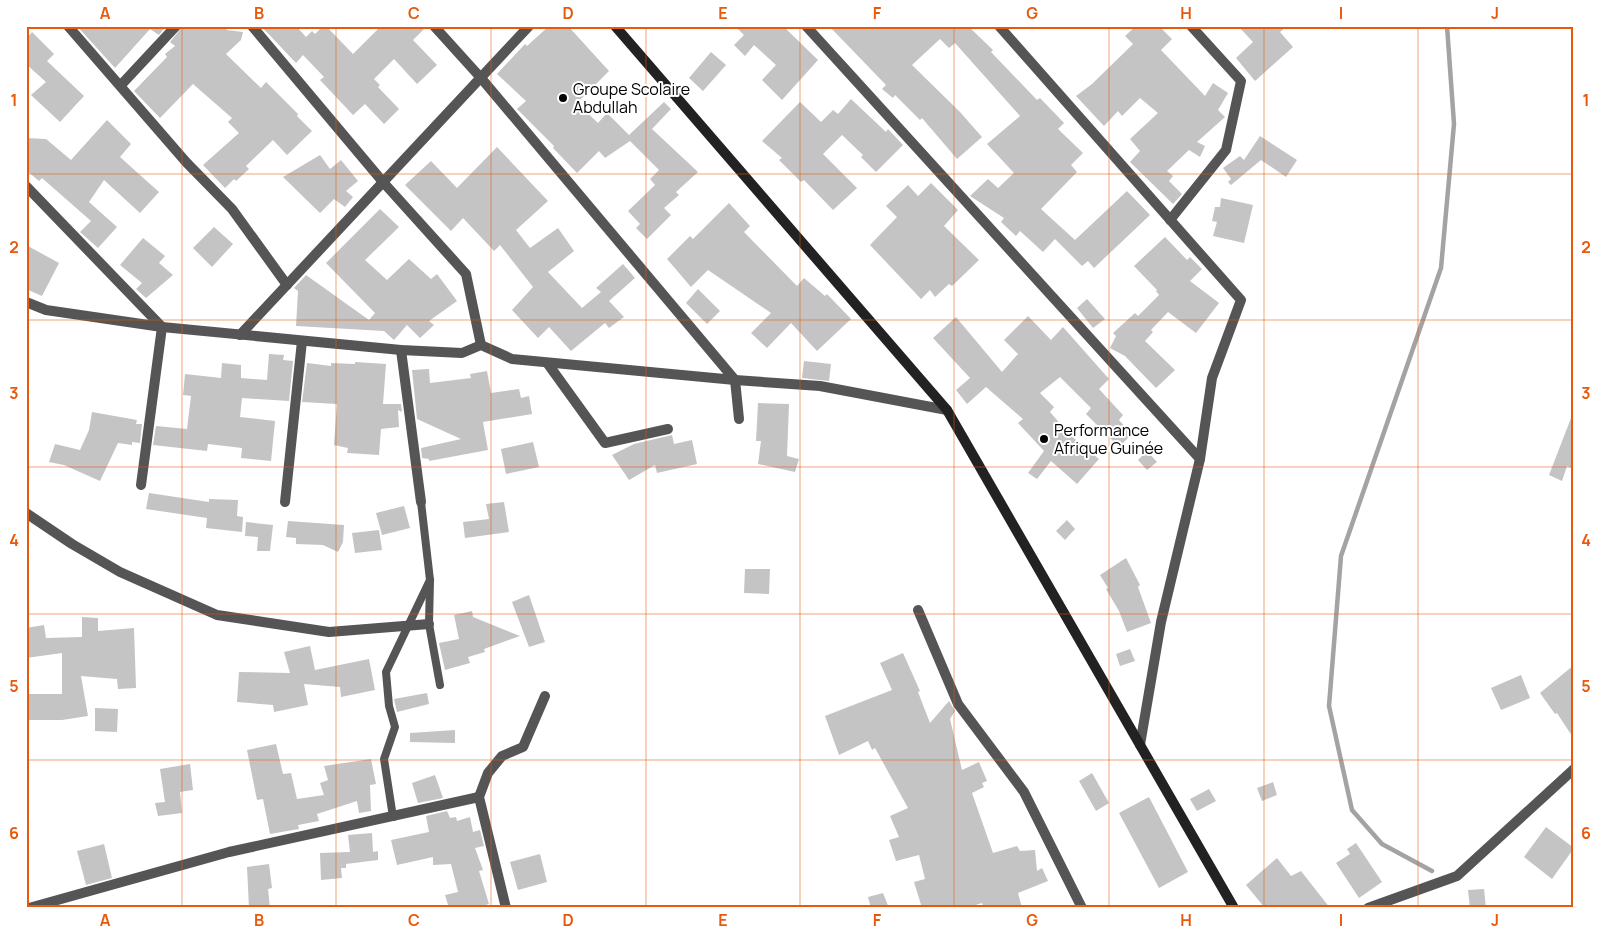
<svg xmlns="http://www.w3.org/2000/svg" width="1600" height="934" font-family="Manrope,sans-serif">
<rect width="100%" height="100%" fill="#fff"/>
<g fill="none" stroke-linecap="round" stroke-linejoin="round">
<!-- stream -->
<polyline stroke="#a3a3a3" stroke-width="4.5" points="1432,871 1382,844 1352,810 1329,706 1341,556 1441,268 1454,124 1447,26"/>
</g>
<!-- building -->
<g fill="#c4c4c4">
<polygon points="77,26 166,26 159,35 150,29 115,68"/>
<polygon points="183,26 223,26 227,30 243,32 241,40 226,54 261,88 266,82 298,114 297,116 312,131 287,155 273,140 246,166 249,169 236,181 234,179 225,188 203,165 239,133 228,122 232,118 193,84 160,118 134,91 167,57 165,54 175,46 170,42"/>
<polygon points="261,26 296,26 306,37 312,31 315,34 323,26 326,26 353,54 381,26 427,26 413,40 437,65 417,84 394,59 374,79 380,85 378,87 399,109 384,124 365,104 353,115 320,80 324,77 303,55 296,63"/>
<polygon points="549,26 568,26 609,71 577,103 598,123 607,113 629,135 664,102 671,109 652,129 698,172 676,192 679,195 664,208 671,215 647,239 636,228 640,224 628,211 655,185 650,179 659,170 630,141 605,158 599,151 577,173 553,148 554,146 517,109 526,101 497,74 525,44 527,46"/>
<polygon points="735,26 783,26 818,60 782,100 762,80 776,65 754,45 745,56 734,45 744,35"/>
<polygon points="829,26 968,26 993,50 991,52 1037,100 1040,98 1064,123 1058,129 1083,153 1071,165 1077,172 1041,209 1075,240 1127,191 1150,215 1094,268 1088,261 1082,266 1055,239 1043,252 1020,231 1016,236 1001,222 1004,218 970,196 988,179 998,188 1014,173 987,144 1020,116 955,43 949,48 940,39 912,65 960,112 982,137 957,159 922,118 920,120 895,95 893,98 882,89 886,85"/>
<polygon points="1136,26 1159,26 1172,39 1161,50 1205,96 1213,83 1228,93 1218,110 1225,117 1197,142 1205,146 1200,157 1189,150 1167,171 1173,176 1169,181 1182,194 1173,204 1130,162 1140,151 1130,139 1158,113 1140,98 1122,116 1118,111 1104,126 1076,96 1092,84 1133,44 1125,36"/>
<polygon points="1238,26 1287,26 1280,32 1293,47 1255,81 1236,58 1253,42"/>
<polygon points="32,32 54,54 47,61 84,96 60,122 31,95 46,82 26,64 26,39"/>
<polygon points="711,52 726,65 703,91 689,78"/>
<polygon points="851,99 886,132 888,129 903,145 876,172 861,157 863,155 842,135 823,154 857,188 833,210 804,180 801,182 779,160 782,158 762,141 800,102 821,122 833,110 838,114"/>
<polygon points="107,120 131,144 120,157 159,192 140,213 104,180 89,202 117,227 98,248 80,232 91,221 42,178 39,181 26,170 26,138 46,139 71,160"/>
<polygon points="1260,136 1297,160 1286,177 1261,160 1231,185 1228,182 1231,179 1223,168 1240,156 1244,160"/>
<polygon points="497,147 548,201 516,230 530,248 558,228 574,251 548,272 582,308 601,292 596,288 623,264 635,278 609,301 624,317 609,328 605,323 571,351 549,327 538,338 512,310 533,287 500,245 494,251 463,218 451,231 405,185 431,161 457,188"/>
<polygon points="320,155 330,169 341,160 358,181 346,191 353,197 345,207 334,199 320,213 283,177"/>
<polygon points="931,183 958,210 944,226 979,260 952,286 949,284 935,297 930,290 921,299 870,245 897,217 886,206 908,185 918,196"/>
<polygon points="1221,198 1253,205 1244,243 1213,236 1217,222 1212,221 1215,207 1220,207"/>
<polygon points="729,203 750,226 744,232 797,286 804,278 825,296 827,294 851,319 817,351 791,323 767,348 751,333 771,313 708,270 691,287 667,259 690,236 693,239"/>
<polygon points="380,209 399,227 365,260 387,280 409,259 431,279 437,274 457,301 429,321 434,325 420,338 407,325 394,340 384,331 296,326 298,291 294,288 306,275 369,320 375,313 326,263"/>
<polygon points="214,227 233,244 212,267 193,248"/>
<polygon points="1165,237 1187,260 1190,257 1202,269 1190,281 1219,303 1196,333 1168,312 1151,330 1153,332 1145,341 1175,370 1156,388 1125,356 1110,348 1116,336 1113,333 1135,313 1138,316 1159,295 1156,291 1157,290 1134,266"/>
<polygon points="143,238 165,256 159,263 173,275 146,298 136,289 142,283 120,265"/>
<polygon points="26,245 59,263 42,296 26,289"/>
<polygon points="698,289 720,311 707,324 686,303"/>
<polygon points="1087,299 1105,319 1093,328 1077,308"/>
<polygon points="1028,316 1051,340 1063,327 1109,379 1099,389 1123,415 1119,420 1132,434 1119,447 1086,414 1091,408 1060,377 1040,393 1054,407 1050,412 1069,434 1099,459 1077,484 1051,461 1037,479 1028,473 1044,451 1018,423 1023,419 986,387 967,404 956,390 970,378 933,338 956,317 1002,372 1018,354 1004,340"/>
<polygon points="269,354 284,355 283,360 293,361 289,401 242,398 240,417 275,421 271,461 241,458 242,448 208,444 207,451 153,445 156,426 187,429 191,396 183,395 185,374 221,378 222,363 241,365 241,378 267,380"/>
<polygon points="804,361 831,364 829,381 802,378"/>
<polygon points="355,362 386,364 383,404 401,404 402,412 398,410 399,427 381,429 379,455 347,453 348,448 334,445 337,404 302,402 307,363 331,366 331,363 355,364"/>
<polygon points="429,369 430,383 471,378 470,374 487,371 491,393 519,389 521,398 529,396 532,414 483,422 488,450 429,461 429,459 422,458 421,448 461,439 417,419 412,370"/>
<polygon points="758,403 789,404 787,456 799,459 795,472 758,464 761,441 756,441"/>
<polygon points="92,412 137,420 136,424 142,424 140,443 132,442 132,445 118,443 100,481 64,465 49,462 55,444 80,450 89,430"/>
<polygon points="1573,413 1574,469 1567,466 1562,481 1549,475"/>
<polygon points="672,435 674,444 692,440 697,464 657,473 655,465 629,480 612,455 634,444"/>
<polygon points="533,442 539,467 506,474 501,449"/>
<polygon points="1147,451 1157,462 1147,470 1138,460"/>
<polygon points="149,493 209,502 209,499 238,500 237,516 243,517 242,532 206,528 207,518 146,509"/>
<polygon points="504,502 509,532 465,538 463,522 489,519 486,504"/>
<polygon points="404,506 410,528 382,535 376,513"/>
<polygon points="1067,520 1075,529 1065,540 1056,531"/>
<polygon points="288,521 344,525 343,542 338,552 323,545 296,544 296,538 286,537"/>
<polygon points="246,522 273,525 270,551 257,551 258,537 245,536"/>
<polygon points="379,530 382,550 355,553 352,533"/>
<polygon points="1126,558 1140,585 1138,587 1151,623 1127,632 1119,611 1106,589 1108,588 1100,575"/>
<polygon points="745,569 770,569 769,594 744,593"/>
<polygon points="529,595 545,642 529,647 512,602"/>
<polygon points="472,611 473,617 520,636 484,649 485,652 468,657 470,663 445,670 439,643 459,639 454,615"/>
<polygon points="82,617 98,618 98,631 134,628 136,688 118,689 117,679 81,676 88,716 62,720 28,720 28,694 62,694 62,653 26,658 26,628 44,625 46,638 82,637"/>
<polygon points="310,646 315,670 369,659 375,690 341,697 340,687 304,684 308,705 274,712 273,705 237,702 239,672 290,673 284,652"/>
<polygon points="1130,649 1135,661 1120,666 1116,654"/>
<polygon points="903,653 920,691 918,692 930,723 949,701 955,711 950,719 962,770 979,762 987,781 982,783 984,787 972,793 993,853 1017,846 1020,851 1035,850 1037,871 1042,868 1048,881 1018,893 1022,908 984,908 982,903 966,908 922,908 914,882 925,879 919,855 896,861 889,840 899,837 890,816 908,808 875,748 872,750 868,741 839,755 825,716 892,690 880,663"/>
<polygon points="1574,665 1574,739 1557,713 1555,714 1540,693"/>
<polygon points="1521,675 1530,698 1501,710 1491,688"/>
<polygon points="427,693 429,704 397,712 394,699"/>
<polygon points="95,708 118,709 117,732 95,731"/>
<polygon points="455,730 455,743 410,742 410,733"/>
<polygon points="276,744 283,774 291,773 297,799 324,795 320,783 328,780 324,766 371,759 376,784 370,785 371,811 359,813 357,801 317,814 319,821 298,825 299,829 270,834 263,799 257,800 247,750"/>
<polygon points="190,764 193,790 180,792 182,813 158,816 155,803 165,802 160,769"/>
<polygon points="1092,773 1109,803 1096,811 1079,781"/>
<polygon points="435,775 443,798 418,803 412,783"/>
<polygon points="1273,782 1277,795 1262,801 1257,788"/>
<polygon points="1209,789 1216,801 1197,811 1190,799"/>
<polygon points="1149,797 1188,872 1159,888 1119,813"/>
<polygon points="447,811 450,818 456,817 457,821 470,817 473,832 480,830 484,846 475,848 483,870 479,871 489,904 475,908 449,908 445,895 458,892 451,864 433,865 433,857 397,865 391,840 429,832 426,816"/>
<polygon points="1546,827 1574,848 1552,879 1524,857"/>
<polygon points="372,833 373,852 378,851 378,860 346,864 346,868 341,868 342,878 321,880 320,853 350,852 348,835"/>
<polygon points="1356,843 1382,882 1359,898 1336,863 1350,854 1347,849"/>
<polygon points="104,844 112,878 86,885 77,851"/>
<polygon points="540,854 547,882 518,890 510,862"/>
<polygon points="1277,858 1291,876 1301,871 1330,908 1265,908 1246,885"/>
<polygon points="269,864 272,888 268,889 270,908 249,908 247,867"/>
<polygon points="1484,889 1486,908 1470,908 1468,890"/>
<polygon points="883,893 889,908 871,908 868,897"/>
</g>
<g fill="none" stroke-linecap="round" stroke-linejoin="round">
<!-- service -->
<g stroke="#555" stroke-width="8">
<polyline points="421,502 430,580 429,624 440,685"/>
<polyline points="393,817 384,759 395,727 389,706 386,672 430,580"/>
</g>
<!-- minor -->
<g stroke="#555" stroke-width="10">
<polyline points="68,26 186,162 232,209 287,285"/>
<polyline points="252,26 383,182 466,274 481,345"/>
<polyline points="434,26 481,78 735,380 739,419"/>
<polyline points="806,26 1200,459"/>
<polyline points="999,26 1241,300 1212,378 1200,459 1161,622 1140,745"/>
<polyline points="121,85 176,26"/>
<polyline points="26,186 162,327 141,485"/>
<polyline points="1170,220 1226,150 1241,81 1191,26"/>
<polyline points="401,350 421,502"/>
<polyline points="548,364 605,443 668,429"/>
<polyline points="285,502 302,341"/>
<polyline points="26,513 72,544 120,572 217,615 329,632 429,624"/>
<polyline points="918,610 958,704 1024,792 1082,908"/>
<polyline points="29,908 229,852 479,797"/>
<polyline points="506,908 479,797 488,773 502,756 523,747 545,696"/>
<polyline points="1368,908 1457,876 1574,769"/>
</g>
<!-- tertiary -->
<g stroke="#555" stroke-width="10">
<polyline points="26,302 46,310 162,327 401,350 462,353 481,345 512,359 735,380 820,386 947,410"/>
<polyline points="240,335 529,26"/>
</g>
<!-- secondary -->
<polyline stroke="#222" stroke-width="10" points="615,26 947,410 1234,908"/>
</g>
<!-- grid -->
<path fill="none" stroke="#e8590c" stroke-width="1" stroke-opacity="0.55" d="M 182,26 L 182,908M 336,26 L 336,908M 491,26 L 491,908M 646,26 L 646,908M 800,26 L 800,908M 954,26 L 954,908M 1109,26 L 1109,908M 1264,26 L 1264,908M 1418,26 L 1418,908M 26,174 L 1574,174M 26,320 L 1574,320M 26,467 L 1574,467M 26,614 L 1574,614M 26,760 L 1574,760"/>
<!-- markers -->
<g fill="#000" stroke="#fff" stroke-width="2">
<circle cx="563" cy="98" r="5"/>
<circle cx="1044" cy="439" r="5"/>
</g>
<g text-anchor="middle" stroke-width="4" stroke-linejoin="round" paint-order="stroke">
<!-- poi labels -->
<g font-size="16" fill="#000" stroke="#fff" text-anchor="start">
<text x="573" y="95">Groupe Scolaire<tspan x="573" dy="18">Abdullah</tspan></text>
<text x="1054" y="436">Performance<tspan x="1054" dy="18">Afrique Guinée</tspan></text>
</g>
</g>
<!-- border -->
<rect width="1600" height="934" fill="none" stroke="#ffffff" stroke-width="55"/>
<rect x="28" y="28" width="1544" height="878" fill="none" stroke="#e8590c" stroke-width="2"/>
<g font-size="16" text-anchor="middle" font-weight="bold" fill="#e8590c">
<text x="105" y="19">A</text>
<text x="259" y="19">B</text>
<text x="414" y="19">C</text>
<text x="568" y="19">D</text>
<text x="723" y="19">E</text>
<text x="877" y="19">F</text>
<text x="1032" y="19">G</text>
<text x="1186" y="19">H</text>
<text x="1341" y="19">I</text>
<text x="1495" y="19">J</text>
<text x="14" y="106">1</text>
<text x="1586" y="106">1</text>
<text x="14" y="253">2</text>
<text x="1586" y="253">2</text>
<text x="14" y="399">3</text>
<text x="1586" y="399">3</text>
<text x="14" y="546">4</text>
<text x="1586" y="546">4</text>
<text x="14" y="692">5</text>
<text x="1586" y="692">5</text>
<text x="14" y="839">6</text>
<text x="1586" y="839">6</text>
<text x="105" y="926">A</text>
<text x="259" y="926">B</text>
<text x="414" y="926">C</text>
<text x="568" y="926">D</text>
<text x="723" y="926">E</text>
<text x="877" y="926">F</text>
<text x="1032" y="926">G</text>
<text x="1186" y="926">H</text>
<text x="1341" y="926">I</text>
<text x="1495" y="926">J</text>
</g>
</svg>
